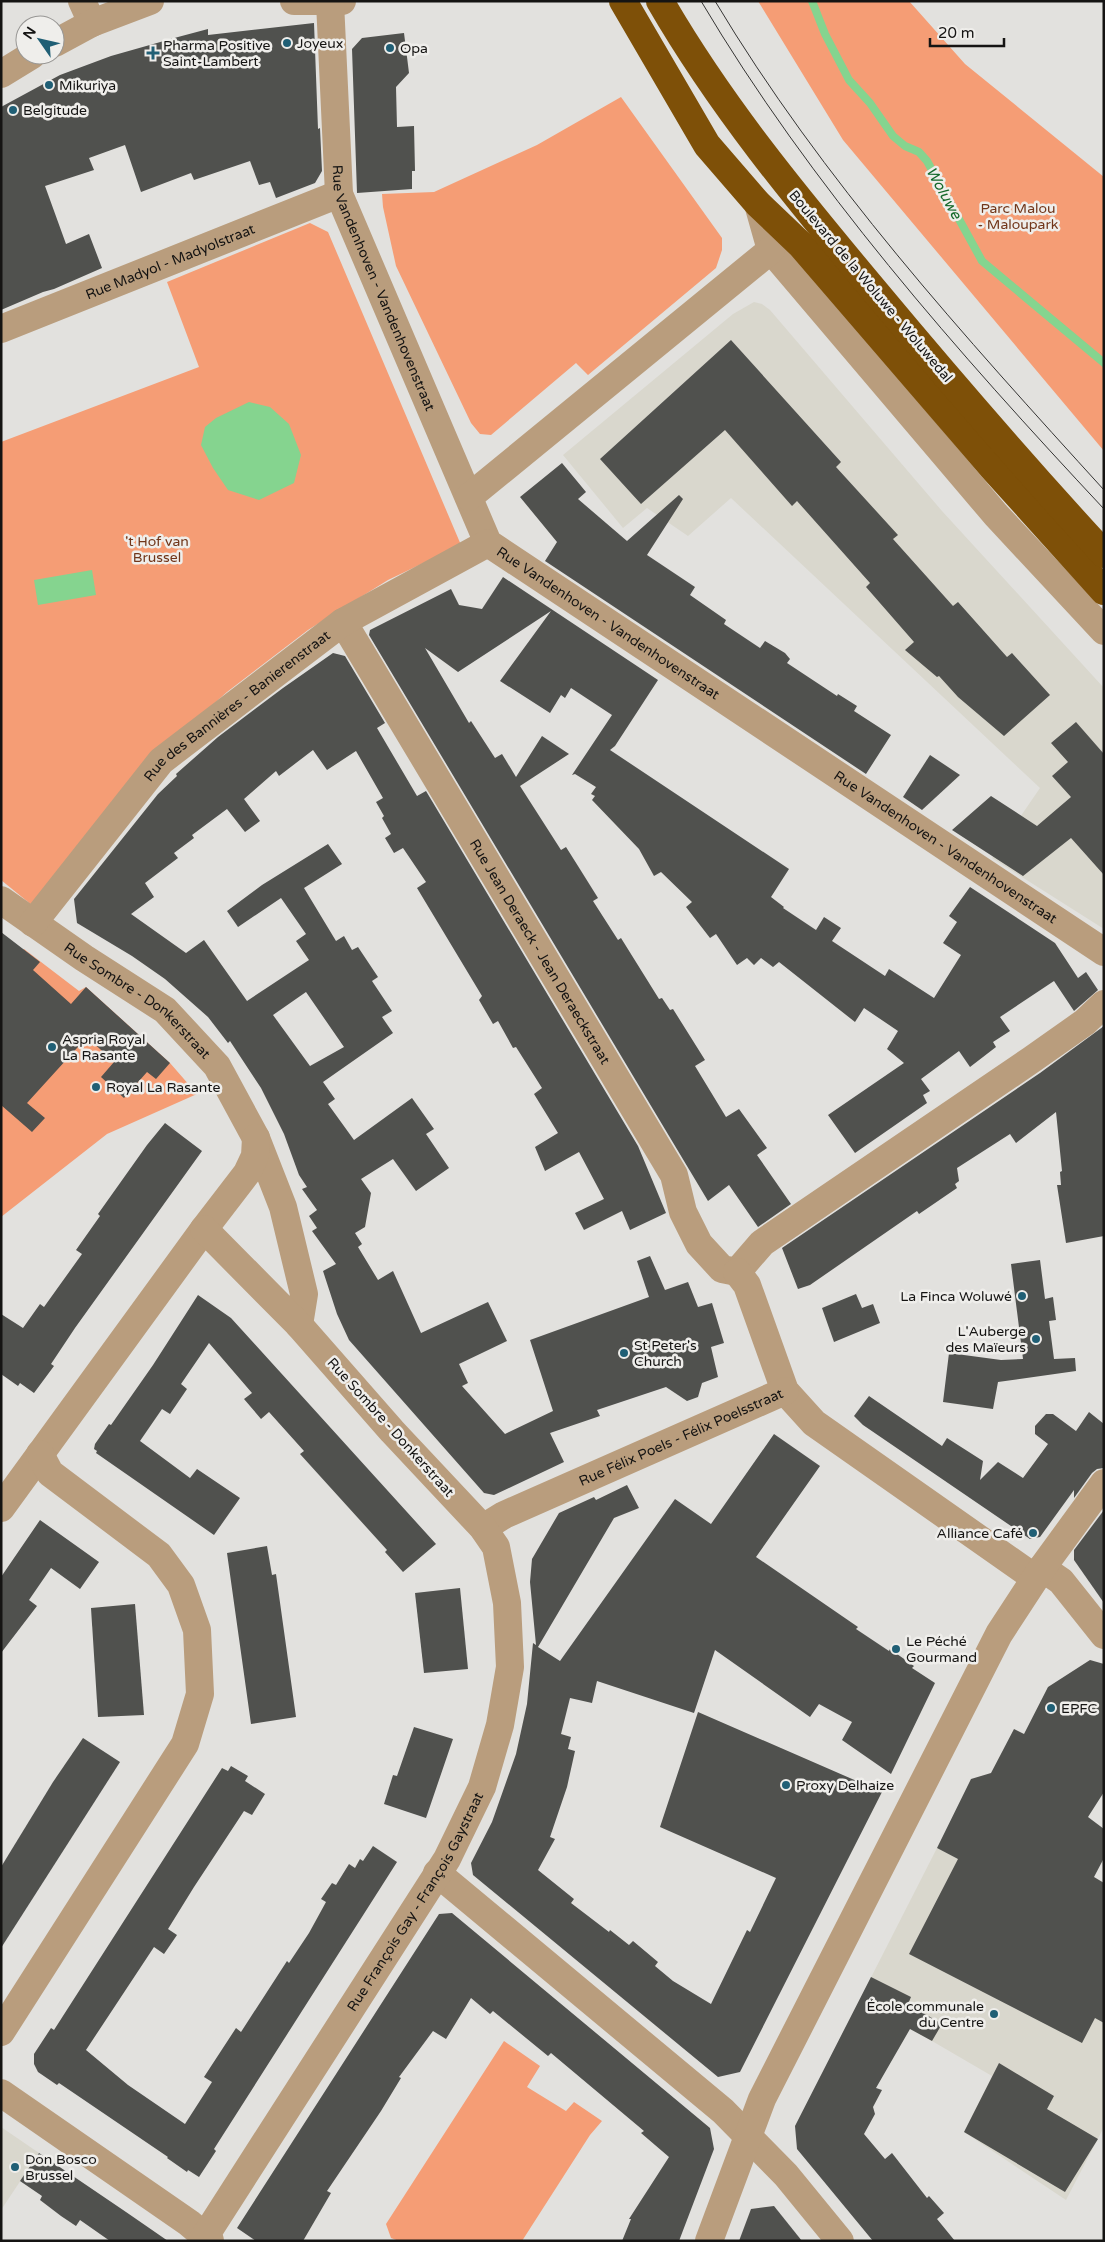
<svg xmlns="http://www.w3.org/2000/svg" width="1105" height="2242" font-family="'Varela Round',sans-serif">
<rect width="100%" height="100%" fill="#e2e1de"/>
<!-- built -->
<g fill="#d9d7cd">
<polygon points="754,302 762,304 770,310 942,511 1104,688 1104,929 992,858 1040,788 731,498 688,536 647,508 623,528 563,455 733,314"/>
<polygon points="937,1848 976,1868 1094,1877 1104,1883 1104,2127 1066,2200 964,2132 992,2076 860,1999"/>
<polygon points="1,2127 39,2153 1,2210"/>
</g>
<!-- green -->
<g fill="#f59d75">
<polygon points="758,1 909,1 965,64 1104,177 1104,451 843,140"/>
<polygon points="621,97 722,238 722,250 716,268 588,375 576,363 491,435 480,434 471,423 396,266 383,207 382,194 434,192 537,145"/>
<polygon points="310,223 328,232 461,545 388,580 308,630 227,692 172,741 33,906 1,880 1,442 199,367 167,282"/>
<polygon points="24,949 79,991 86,987 170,1063 197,1094 107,1134 1,1217 1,974"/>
<polygon points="504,2041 540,2066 527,2087 566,2111 574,2102 602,2121 590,2135 522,2241 399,2241 391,2238 386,2224"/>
</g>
<!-- water -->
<g fill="#85d48f">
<polygon points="249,402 270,407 289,424 301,455 294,483 259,500 228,490 213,468 201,445 205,427 216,418"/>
<polygon points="92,570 96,595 38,605 34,580"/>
</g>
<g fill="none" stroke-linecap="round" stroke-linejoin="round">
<!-- stream -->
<polyline stroke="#85d48f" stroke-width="8" points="812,1 825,34 849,80 870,103 893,136 905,146 919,152 927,161 982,261 1104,363"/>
</g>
<!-- building -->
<g fill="#50514e" fill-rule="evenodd">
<polygon points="314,23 318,129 320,128 322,171 315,183 276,198 270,182 259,185 250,161 194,180 191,173 141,192 125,145 89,158 94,170 45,186 66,244 89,234 102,268 54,289 43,292 1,310 1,107 60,75 111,56 178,37 208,29 208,35"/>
<polygon points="404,33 409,73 396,87 397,127 414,126 415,171 412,171 412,189 357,193 352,49 362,38"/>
<polygon points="731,340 841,462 836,467 898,535 893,539 953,606 958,602 1007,657 1012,653 1050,695 1004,736 958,697 939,676 937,677 905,650 914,642 866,587 870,583 797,501 792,506 725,430 641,504 600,459"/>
<polygon points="562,463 586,492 578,499 627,541 679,495 683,499 647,555 695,587 690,595 726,620 724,624 760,648 765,641 785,653 790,659 787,663 837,696 838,694 857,706 854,711 891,735 866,774 545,561 557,542 520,497"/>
<polygon points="503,577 658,680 615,746 610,750 789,869 771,897 784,907 783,908 816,930 824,917 841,928 832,941 885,976 889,969 934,998 961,955 943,943 957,922 949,916 970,887 1055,943 1078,978 1086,972 1098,990 1074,1011 1054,981 1000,1017 1010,1031 993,1042 996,1047 970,1067 959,1051 921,1079 930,1091 923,1095 927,1103 855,1153 828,1115 904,1063 887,1049 898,1031 864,1008 855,1022 779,962 773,967 761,958 754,965 747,958 737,965 716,934 710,938 686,907 692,902 661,872 654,876 639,849 592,800 595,796 591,794 596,787 575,774 572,775 612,715 571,688 565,698 561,695 550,713 500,681 551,611 458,672 425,648 469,723 471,721 495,758 502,754 516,777 542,736 569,754 520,786 561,850 566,847 578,866 598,898 593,901 618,940 621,938 659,999 662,998 670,1010 673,1009 705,1060 695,1066 726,1117 739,1109 767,1148 757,1155 791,1204 758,1227 729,1185 708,1201 369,635 370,630 451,589 459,605 482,609"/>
<path d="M 333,653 L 345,656 L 385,723 L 377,728 L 417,796 L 426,791 L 638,1146 L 666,1213 L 630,1230 L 622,1211 L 584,1230 L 575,1213 L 604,1199 L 579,1152 L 545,1171 L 535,1147 L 558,1133 L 534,1094 L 542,1088 L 516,1047 L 513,1048 L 498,1021 L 493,1024 L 479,1000 L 482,996 L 417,888 L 426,882 L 403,848 L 394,853 L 385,838 L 391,834 L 382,818 L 384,816 L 376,802 L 383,798 L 356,751 L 327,770 L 313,750 L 279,776 L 276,771 L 244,799 L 260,821 L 245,832 L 227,809 L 192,835 L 194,838 L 174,853 L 178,858 L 145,883 L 154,897 L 131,914 L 186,953 L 204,940 L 247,1001 L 309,960 L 296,941 L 306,934 L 281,898 L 238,927 L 227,911 L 262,885 L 328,844 L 342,864 L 304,888 L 336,941 L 344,936 L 352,950 L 358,947 L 378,977 L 372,981 L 392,1011 L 382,1017 L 393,1033 L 323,1082 L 335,1099 L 328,1104 L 354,1140 L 412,1098 L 434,1129 L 426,1134 L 449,1168 L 416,1191 L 393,1159 L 361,1179 L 371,1193 L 365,1227 L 355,1233 L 362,1244 L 358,1247 L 378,1280 L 393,1271 L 421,1333 L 488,1302 L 507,1341 L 459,1364 L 468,1383 L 462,1386 L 505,1434 L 553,1411 L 530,1340 L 649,1297 L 637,1261 L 650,1256 L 665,1290 L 688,1282 L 698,1307 L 712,1303 L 724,1343 L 711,1347 L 718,1377 L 702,1383 L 698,1397 L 687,1401 L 666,1387 L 597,1410 L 600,1416 L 550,1433 L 564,1462 L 494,1495 L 484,1493 L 349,1340 L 337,1314 L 323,1271 L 336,1264 L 312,1231 L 317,1228 L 309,1216 L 317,1210 L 302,1189 L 307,1187 L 299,1175 L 284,1134 L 261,1088 L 230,1041 L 228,1043 L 208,1017 L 165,979 L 132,956 L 77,923 L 74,899 L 158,794 L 177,776 L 176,774 L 218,737 L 283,688 ZM 306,992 L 344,1047 L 310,1066 L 273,1015 Z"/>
<polygon points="1076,722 1104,754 1104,875 1071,838 1023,876 952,830 991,796 1037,826 1071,797 1052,776 1068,762 1051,743"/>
<polygon points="930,755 960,775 922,810 903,797"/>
<polygon points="1,932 40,962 33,970 71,1004 86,987 170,1063 156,1079 147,1072 124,1098 101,1077 114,1062 87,1037 27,1103 45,1118 32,1132 1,1105"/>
<polygon points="1104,1026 1104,1236 1066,1243 1057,1185 1061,1185 1060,1172 1062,1171 1056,1112 1016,1143 1010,1134 957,1168 959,1181 955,1184 957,1188 919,1214 917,1211 810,1285 798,1289 782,1248 1040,1073"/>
<polygon points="165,1123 202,1151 75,1328 51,1364 54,1366 34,1393 20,1383 18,1386 1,1374 1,1314 23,1328 40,1304 44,1307 82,1254 76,1250 100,1216 98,1214 147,1145"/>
<polygon points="1040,1260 1045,1299 1053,1297 1056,1320 1049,1321 1054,1359 1075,1358 1076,1371 998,1382 993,1409 943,1402 949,1353 1001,1360 1023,1359 1011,1264"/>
<polygon points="856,1294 862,1308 873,1304 880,1323 834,1342 822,1308"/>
<polygon points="198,1295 231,1318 436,1544 403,1572 385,1552 387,1550 300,1454 304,1451 269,1412 261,1419 244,1399 252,1393 209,1343 181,1384 187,1389 170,1414 162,1409 140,1441 190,1478 197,1469 240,1498 214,1535 96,1453 97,1451 94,1449 95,1444 109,1424 111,1425 153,1365"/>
<polygon points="869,1396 942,1446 947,1438 983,1461 980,1480 998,1462 1023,1478 1048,1444 1035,1434 1035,1426 1046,1414 1053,1414 1076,1431 1089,1412 1104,1424 1104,1468 1097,1469 1092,1473 1074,1498 1074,1490 1040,1537 1030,1539 863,1425 854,1416"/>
<polygon points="774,1434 820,1466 756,1557 858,1627 856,1629 889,1651 890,1649 914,1666 912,1668 935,1683 891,1774 842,1740 852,1722 819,1704 810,1717 715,1650 694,1713 597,1681 592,1703 570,1698 561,1734 571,1737 568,1749 575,1751 567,1787 550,1837 555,1839 538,1870 574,1899 571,1903 609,1932 610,1930 629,1945 633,1941 658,1962 655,1966 673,1981 711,2004 747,1930 750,1932 776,1878 660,1827 698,1712 882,1792 740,2072 718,2077 473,1875 471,1863 492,1822 516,1754 527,1704 533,1643 536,1645 530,1582 532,1559 559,1513 594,1497 596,1500 627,1485 639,1508 614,1518 538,1647 560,1661 675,1499 711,1524"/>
<polygon points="1104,1510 1104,1603 1074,1560 1074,1550"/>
<polygon points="40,1520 99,1562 80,1589 51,1568 29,1600 37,1606 1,1653 1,1577"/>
<polygon points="267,1546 272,1575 276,1574 296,1717 251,1724 227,1553"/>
<polygon points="460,1588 468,1669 424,1673 415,1593"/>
<polygon points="135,1604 144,1715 98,1717 91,1608"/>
<polygon points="1090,1660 1104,1664 1104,1792 1088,1817 1104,1829 1104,1858 1094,1877 1104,1883 1104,2023 1095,2018 1082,2043 909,1954 958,1859 937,1848 971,1779 991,1773 1014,1729 1024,1734 1048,1687"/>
<polygon points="414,1727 453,1739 426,1818 384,1804 393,1775 397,1776"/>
<polygon points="83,1738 120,1762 1,1948 1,1867 53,1782"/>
<polygon points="231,1766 248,1776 245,1781 265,1794 252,1815 244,1811 194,1887 168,1929 177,1935 164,1954 154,1947 86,2050 128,2085 185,2124 212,2082 204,2077 236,2028 241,2032 287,1961 289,1963 309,1933 326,1902 321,1899 332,1883 336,1885 349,1864 355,1868 360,1859 363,1861 373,1846 397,1862 214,2149 216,2151 199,2177 188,2170 187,2172 167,2158 168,2157 59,2083 57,2085 38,2072 34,2064 34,2054 51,2028 54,2030 222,1768 228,1771"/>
<polygon points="452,1913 710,2128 714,2149 679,2241 622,2241 631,2219 629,2219 669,2157 641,2133 644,2131 551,2053 548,2056 493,2011 490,2014 471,1998 446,2039 433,2031 399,2077 401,2078 381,2111 327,2191 331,2193 303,2241 256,2241 237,2228 439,1914"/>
<polygon points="871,1977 911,1997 908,2004 942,2024 932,2041 910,2029 876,2088 882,2090 873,2107 875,2114 864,2134 885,2159 892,2153 927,2198 929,2196 944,2213 937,2219 955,2241 873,2241 797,2149 795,2126"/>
<polygon points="999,2063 1054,2096 1047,2109 1098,2139 1065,2192 964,2132"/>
<polygon points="39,2153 126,2212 168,2241 110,2241 80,2220 76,2226 61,2216 40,2200 42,2196 20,2181"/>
<polygon points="774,2206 802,2241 739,2241 751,2209"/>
</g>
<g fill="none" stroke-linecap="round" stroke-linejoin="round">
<!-- minor -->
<g stroke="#b99d7d" stroke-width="28">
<polyline points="82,1 92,23"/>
<polyline points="294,1 342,1"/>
<path id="s1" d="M 330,2 L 339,194 L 488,543 L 1104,952"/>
<polyline points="55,43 92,23 150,1"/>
<polyline points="1,74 32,55"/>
<polyline points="758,204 771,250 996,515 1104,631"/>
<path id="s2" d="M 1,329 L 339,194"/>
<polyline points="469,497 771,250"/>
<path id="s3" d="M 343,622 L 674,1175 L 683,1212 L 699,1244 L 722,1269 L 737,1272"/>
<path id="s4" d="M 1,900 L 84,958 L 165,1010 L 217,1066 L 256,1138 L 283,1207 L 304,1294 L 299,1325"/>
<path id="s5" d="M 33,923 L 161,761 L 343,622 L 488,543"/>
<polyline points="737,1272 762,1243 1031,1060 1085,1022 1104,1004"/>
<polyline points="737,1272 747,1285 785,1391 814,1423 1035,1578"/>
<polyline points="1,1508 204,1229 247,1173 255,1156 256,1138"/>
<path id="s6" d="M 483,1528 L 504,1515 L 785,1391"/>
<polyline points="1042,1568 1061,1581 1104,1635"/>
<polyline points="437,1873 723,2111 786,2175 840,2241"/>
<polyline points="1,2032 185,1744 200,1694 197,1630 181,1585 159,1555 50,1473 40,1454"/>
<polyline points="1,2093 189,2223 210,2241"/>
<path id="s7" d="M 202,2241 L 447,1859 L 482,1787 L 500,1725 L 510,1667 L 507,1603 L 496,1547 L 483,1528 L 392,1431 L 299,1325 L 204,1229"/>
<polyline points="709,2241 762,2099 999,1634 1042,1568 1104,1483"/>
</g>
<!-- highway -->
<g stroke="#7e5008" stroke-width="28">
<polyline points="623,1 707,145 758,204 801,245 993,468 1104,591"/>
<path d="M 660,1 C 720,105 796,197 873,289 C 948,379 1025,468 1104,554"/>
</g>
<!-- tram -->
<g stroke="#353433" stroke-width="1">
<path d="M 701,1 C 810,185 958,353 1104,509"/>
<path d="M 715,1 C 822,180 964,336 1104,490"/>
</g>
</g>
<!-- markers -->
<g fill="#205f75" stroke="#efeeeb" stroke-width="2">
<circle cx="287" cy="43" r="5"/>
<circle cx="390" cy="48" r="5"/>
<path d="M150.5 45.5h5v5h5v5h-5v5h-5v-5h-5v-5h5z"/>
<circle cx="49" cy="85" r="5"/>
<circle cx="13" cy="110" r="5"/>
<circle cx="52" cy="1047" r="5"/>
<circle cx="96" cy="1087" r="5"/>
<circle cx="1022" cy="1296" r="5"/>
<circle cx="1036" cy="1339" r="5"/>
<circle cx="624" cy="1353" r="5"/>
<circle cx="1033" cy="1533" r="5"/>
<circle cx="896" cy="1649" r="5"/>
<circle cx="1051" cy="1708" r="5"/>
<circle cx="786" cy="1785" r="5"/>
<circle cx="994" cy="2014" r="5"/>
<circle cx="15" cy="2167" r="5"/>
</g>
<g text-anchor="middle" stroke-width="5" stroke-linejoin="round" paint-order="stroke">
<!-- poi labels -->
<g font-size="14" fill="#151413" stroke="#efeeeb" text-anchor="start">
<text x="297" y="48">Joyeux</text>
<text x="163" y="50">Pharma Positive<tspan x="163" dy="16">Saint-Lambert</tspan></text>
<text x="400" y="53">Opa</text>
<text x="59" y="90">Mikuriya</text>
<text x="23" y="115">Belgitude</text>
<text x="62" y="1044">Aspria Royal<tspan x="62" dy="16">La Rasante</tspan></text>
<text x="106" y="1092">Royal La Rasante</text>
<text x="1012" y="1301" text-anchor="end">La Finca Woluwé</text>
<text x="1026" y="1336" text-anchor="end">L'Auberge<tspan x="1026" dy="16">des Maïeurs</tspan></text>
<text x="634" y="1350">St Peter's<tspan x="634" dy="16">Church</tspan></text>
<text x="1023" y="1538" text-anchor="end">Alliance Café</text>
<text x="906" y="1646">Le Péché<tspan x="906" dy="16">Gourmand</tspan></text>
<text x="1061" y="1713">EPFC</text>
<text x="796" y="1790">Proxy Delhaize</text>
<text x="984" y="2011" text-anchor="end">École communale<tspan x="984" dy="16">du Centre</tspan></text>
<text x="25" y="2164">Don Bosco<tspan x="25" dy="16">Brussel</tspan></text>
</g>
<!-- park labels -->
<g font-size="14" fill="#71361a" stroke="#efeeeb">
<text x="1018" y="213">Parc Malou<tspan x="1018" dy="16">- Maloupark</tspan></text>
<text x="157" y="546">'t Hof van<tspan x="157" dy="16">Brussel</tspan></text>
</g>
<!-- street labels -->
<g font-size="14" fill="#151413" stroke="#efeeeb">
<text dy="5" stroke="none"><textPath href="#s2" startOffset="182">Rue Madyol - Madyolstraat</textPath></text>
<text transform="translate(871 286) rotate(50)" y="5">Boulevard de la Woluwe - Woluwedal</text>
<text dy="5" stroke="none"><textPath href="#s1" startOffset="295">Rue Vandenhoven - Vandenhovenstraat</textPath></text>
<text dy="5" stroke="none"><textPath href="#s1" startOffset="716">Rue Vandenhoven - Vandenhovenstraat</textPath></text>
<text dy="5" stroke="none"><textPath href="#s5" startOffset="300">Rue des Bannières - Banierenstraat</textPath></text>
<text dy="5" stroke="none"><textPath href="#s1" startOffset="1121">Rue Vandenhoven - Vandenhovenstraat</textPath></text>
<text dy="5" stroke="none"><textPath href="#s3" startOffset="384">Rue Jean Deraeck - Jean Deraeckstraat</textPath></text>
<text dy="5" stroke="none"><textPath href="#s4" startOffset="170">Rue Sombre - Donkerstraat</textPath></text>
<text transform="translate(391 1427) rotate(48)" y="5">Rue Sombre - Donkerstraat</text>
<text dy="5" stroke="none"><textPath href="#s6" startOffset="218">Rue Félix Poels - Félix Poelsstraat</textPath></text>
<text dy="5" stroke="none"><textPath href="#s7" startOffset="401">Rue François Gay - François Gaystraat</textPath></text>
</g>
<!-- water labels -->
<g font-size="15" font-style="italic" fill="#15692b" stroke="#efeeeb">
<text transform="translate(944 193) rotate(61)" y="5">Woluwe</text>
</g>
</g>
<!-- border -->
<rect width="1105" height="2242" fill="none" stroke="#151413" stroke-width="5"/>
<!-- north arrow -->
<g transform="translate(40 40) rotate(304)"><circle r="24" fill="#efeeeb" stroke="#989795"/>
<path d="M0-4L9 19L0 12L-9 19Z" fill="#205f75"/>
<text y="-8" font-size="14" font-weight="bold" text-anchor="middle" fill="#151413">N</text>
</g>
<!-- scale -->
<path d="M930 38v8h74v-8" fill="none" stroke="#151413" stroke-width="2.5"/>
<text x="938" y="38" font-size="15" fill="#151413" stroke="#efeeeb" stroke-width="4" paint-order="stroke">20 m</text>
</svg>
